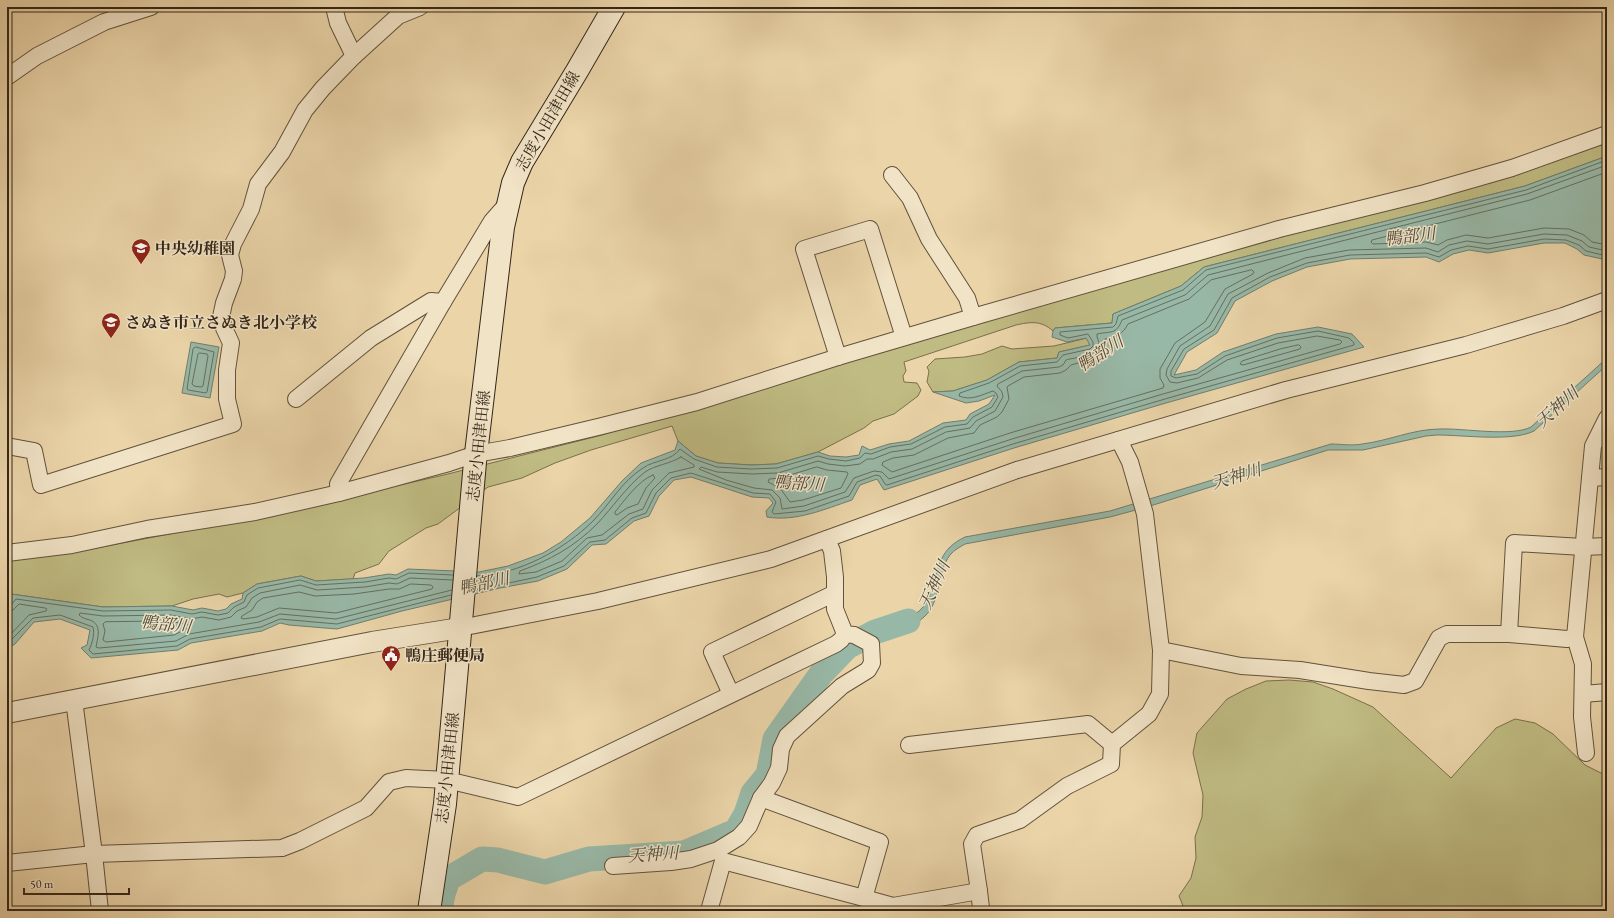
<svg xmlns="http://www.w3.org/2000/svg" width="1614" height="918" font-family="'EB Garamond','Noto Serif JP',serif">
<rect width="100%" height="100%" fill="#ead4a8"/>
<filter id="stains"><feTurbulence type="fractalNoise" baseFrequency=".005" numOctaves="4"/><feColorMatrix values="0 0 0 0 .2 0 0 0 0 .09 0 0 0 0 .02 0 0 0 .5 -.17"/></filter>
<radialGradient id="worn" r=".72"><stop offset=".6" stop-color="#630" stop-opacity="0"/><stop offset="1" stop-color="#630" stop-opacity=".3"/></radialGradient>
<!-- green -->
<g fill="#bfbb82" stroke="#7a704d">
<path d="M 1607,139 L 1607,156 L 1525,186 L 1204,267 L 1181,286 L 1113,314 L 1112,323 L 1055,328 L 1053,331 C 1041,320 1030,322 1016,325 L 904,362 L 906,371 L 903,376 L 904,382 L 917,383 L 921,390 L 918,396 L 894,414 L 873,421 L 864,428 L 818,452 L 776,464 L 751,465 L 718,463 L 696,456 L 678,441 L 672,426 L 591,450 L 555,463 L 522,478 L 488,487 L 438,524 L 426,528 L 389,551 L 379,564 L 355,573 L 353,579 L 316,581 L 301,576 L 257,584 L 243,593 L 227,597 L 219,594 L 193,599 L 172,606 L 103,607 L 11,594 L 7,592 L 7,560 L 75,552 L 254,518 L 444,475 L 602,435 L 899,343 Z"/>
<polygon points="1087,338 1090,345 1059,352 1057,358 1019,362 987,380 953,391 933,392 927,382 929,371 927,367 935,359 965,357 982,354 1002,346 1012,349 1054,346"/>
<polygon points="1289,680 1313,682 1333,689 1373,707 1451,778 1496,728 1515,719 1535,723 1553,734 1585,765 1607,776 1607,911 1185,911 1179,896 1191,878 1196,858 1195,837 1202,817 1203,795 1193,753 1197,733 1227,699 1246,689 1266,681"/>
</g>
<!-- water -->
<g fill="#98b8a7" stroke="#707e6e">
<path d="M 1607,156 L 1607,260 L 1584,255 L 1577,249 L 1565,243 L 1544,243 L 1488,253 L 1469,250 L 1453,254 L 1439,262 L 1426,257 L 1350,259 L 1307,267 L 1272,281 L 1235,301 L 1217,333 L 1187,352 L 1174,375 L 1196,370 L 1223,352 L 1276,334 L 1318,327 L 1352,334 L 1364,347 L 1166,403 L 1014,448 L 884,490 L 877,479 L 860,485 L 852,500 C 825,509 796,522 767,517 L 766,511 L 773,503 L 769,498 L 752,497 L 691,477 L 674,480 L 659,496 L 649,516 L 634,521 L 606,544 L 592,545 L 567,569 L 538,581 L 500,588 L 402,611 L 337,629 L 289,625 L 280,623 L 262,631 L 191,643 L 178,650 L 91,658 L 81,648 L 87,645 L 90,630 L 60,619 L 34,622 L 15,644 L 7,649 L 7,606 L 11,594 L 103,607 L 172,606 L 193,610 L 202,608 L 218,611 L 226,609 L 231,604 L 242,599 L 243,593 L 257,584 L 301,576 L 316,581 L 364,578 L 389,574 L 396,575 L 408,569 L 479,572 L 508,566 L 543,553 L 561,542 L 590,518 L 622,481 L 641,463 L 675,450 L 678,441 L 696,456 L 718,463 L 751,465 L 776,464 L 818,452 L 830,456 L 846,457 L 859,455 L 862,446 L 870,450 L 889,444 L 909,441 L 943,423 L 966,420 L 970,414 L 989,404 L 995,395 L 979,401 L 966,403 L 933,392 L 953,391 L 987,380 L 1019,362 L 1057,358 L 1059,352 L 1090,345 L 1086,338 L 1067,342 L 1052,337 L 1053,331 L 1055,328 L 1112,323 L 1113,314 L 1181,286 L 1204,267 L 1525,186 Z"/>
<polygon points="191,342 219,347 210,398 182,393"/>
<path d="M 1607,358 L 1607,365 L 1534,431 C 1512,442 1463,435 1437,435 L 1426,436 L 1363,450 L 1328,450 L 1147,507 L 1110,517 L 965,544 C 960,547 954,550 950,555 C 936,573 942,601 924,617 C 912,628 894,632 879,637 L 875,629 C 891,624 913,620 924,606 C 928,601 930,595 932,589 C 939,565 940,549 965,537 L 1110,511 L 1331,444 C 1341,444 1352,446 1362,444 C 1388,441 1413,429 1440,429 C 1463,428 1512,437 1531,427 Z"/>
</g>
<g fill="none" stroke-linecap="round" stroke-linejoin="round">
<!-- shore -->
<g stroke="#666f60" stroke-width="1">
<path d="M 1607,165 L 1527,194 L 1208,275 L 1185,295 L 1122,320 C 1116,335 1111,331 1097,334 C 1096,338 1100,341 1099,346 C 1097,357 1075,357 1066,360 L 1063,365 L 1059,367 L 1022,371 L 998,384 L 997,386 L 1002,392 L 1003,397 L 995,411 L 976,421 L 970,428 L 946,432 L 912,449 L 891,452 L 873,459 L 867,459 L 860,464 L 845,466 L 828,464 L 818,461 L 778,473 L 752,474 L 717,472 L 701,467 L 699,469 L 726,480 L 754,488 L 772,490 L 780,498 L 782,509 L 804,506 L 845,492 L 854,478 L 874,471 L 882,472 L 889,479 L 1012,439 L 1163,394 L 1340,344 L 1342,342 L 1340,340 L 1317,336 L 1278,343 L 1227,360 L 1198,378 L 1177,383 L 1170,382 L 1166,375 L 1167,369 L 1180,346 L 1210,326 L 1228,294 L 1268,273 L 1305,258 L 1349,250 L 1426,248 L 1438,252 L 1449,245 L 1467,241 L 1488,244 L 1544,234 L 1567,235 L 1582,241 L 1589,247 L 1607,251"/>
<polyline points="1607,172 1530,200 1372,240 1371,242 1373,244 1426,242 1438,245 1447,240 1466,235 1488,238 1544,228 1569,229 1584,235 1592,242 1607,245"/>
<path d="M 1252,270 L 1254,272 L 1253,274 L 1225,289 L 1205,322 L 1175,343 L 1160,369 L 1160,378 L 1164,385 L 1163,388 L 1010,433 L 892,472 L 882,465 L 883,462 L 893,458 L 914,455 L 948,438 L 974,433 L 980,425 L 997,417 L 1002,412 L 1009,399 L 1007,387 L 1008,386 L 1024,377 L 1060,373 L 1066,370 L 1071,365 L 1096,358 L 1103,351 L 1105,339 C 1117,336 1122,335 1128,324 L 1189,299 L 1211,280 Z"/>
<polygon points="1299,345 1301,347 1300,349 1243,365 1240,364 1242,361 1280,349"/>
<polygon points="196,347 214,352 207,392 206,393 188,390 187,389 193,349"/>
<polygon points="200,353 207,354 208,356 203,386 201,387 194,386 192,384 198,354"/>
<path d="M 681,457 L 694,465 L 694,467 L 669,473 L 652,490 L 643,509 L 629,514 L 602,535 L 587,538 L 562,561 L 536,572 L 519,574 L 520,571 C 550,560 574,547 597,524 C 613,507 626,487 645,472 C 655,465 670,464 681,457 Z"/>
<polygon points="817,467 827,470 847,472 848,474 841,488 803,500 790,502 780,488 768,482 769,479 780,478"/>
<path d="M 653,475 L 655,478 L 646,488 L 638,504 L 627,508 L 617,515 L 615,514 L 615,512 C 624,501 639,480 653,475 Z"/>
<path d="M 477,576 C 518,575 565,549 593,521 C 610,504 622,481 643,468 C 654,460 672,461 680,449 L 694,459 L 717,467 L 751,469 L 777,468 L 818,456 L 829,459 L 846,461 L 860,458 L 865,453 L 871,454 L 890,447 L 911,444 L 945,427 L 967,424 L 973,417 L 992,407 L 998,397 L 996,393 L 993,391 C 981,395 971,401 959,396 L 960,393 L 989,383 L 1020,366 L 1057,362 L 1063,355 L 1090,349 L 1093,346 L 1093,342 L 1088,334 L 1068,338 L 1060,335 L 1060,332 L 1113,327 L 1116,324 L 1118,316 L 1183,290 L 1206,270 L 1526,190 L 1607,160"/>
<polygon points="411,584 431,585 433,587 432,589 336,613 279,608 257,617 243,619 241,618 242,616 252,610 257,602 263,598 299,592 315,596 354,594 389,589 399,589"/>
<path d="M 452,590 L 336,619 L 280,614 L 259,622 L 189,634 L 176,641 L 99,648 L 96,647 C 98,636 102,625 90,620 C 86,619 82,618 79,615 L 80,613 L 103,616 L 171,615 L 191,619 L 202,617 L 219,620 L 231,617 L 237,611 L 246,607 L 252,598 L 260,593 L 300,585 L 317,590 L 365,587 L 389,583 L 397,584 L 410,578 L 453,580"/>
<polyline points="476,590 537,577 564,566 590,542 605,540 632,518 646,513 656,493 671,478 691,473 753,493 770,494 776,502 772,512 774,514 805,511 849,496 857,482 876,475 880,476 885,484 887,485 1013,444 1165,399 1354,345 1354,343 1349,338 1318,331 1277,338 1225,356 1197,374 1176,378 1171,376 1171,371 1184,349 1214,330 1232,298 1270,277 1307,263 1350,255 1426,253 1439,257 1451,250 1468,246 1488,249 1544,239 1566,240 1579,245 1586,251 1607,256"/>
<polyline points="7,606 11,605 16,599 103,611 171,610 192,614 202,612 218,615 228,613 234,607 244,602 247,595 258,588 300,580 316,585 365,582 389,578 396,579 409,573 453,575"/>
<polyline points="7,611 13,610 19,604 45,608 47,609 46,611 29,615 7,638"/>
<polygon points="170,621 189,625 190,627 174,635 106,642 103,640 105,631 103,624 105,622"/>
<path d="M 7,644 L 33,618 L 60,615 L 93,627 C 95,634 92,644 89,650 L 93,654 L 177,646 L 190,639 L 261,627 L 280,619 L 337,624 L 451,595"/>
</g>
<!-- river -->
<polyline stroke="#98b8a7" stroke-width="25" points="440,911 443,894 448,879 482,859 498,860 545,872 589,859 684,853 736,831 746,814 753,793 768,775 775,739 821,674 847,647 875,632 908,621"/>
<!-- minor casing -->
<g stroke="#62523c" stroke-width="18">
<g id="minor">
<polyline points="334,7 338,23 354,56"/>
<polyline points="7,77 37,56 104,22 151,7"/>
<polyline points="892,175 910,198 929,239 967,298 973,317"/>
<polyline points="838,357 804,249 870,229 904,337"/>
<polyline points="296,399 371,338 431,301 443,302"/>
<polyline points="7,446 34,451 41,485 233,424 227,399 227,370 231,343 224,328 221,317 224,303 233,279 234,271 230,255 233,244 251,209 258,184 282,152 305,110 323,88 354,56 398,16 420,7"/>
<polyline points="1590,478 1607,477"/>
<polyline points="339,493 338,484 443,302 492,221 507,204"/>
<polyline points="7,553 72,545 147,529 255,512 339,493 449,463 476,454 510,448 602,426 697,402 838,357 973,317 1279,229 1425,193 1512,168 1607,134"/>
<polyline points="460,628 598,601 771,559 1017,470 1286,390 1466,345 1563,316 1607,300"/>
<polyline points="1509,634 1514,543 1583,547 1607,546"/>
<polyline points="1161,650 1241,666 1300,670 1369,681 1404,685 1415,681 1439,638 1447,634 1509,634 1567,639 1575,637"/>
<polyline points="731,694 712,652 835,593"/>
<polyline points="1583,694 1607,692"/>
<polyline points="74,700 94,854 100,911"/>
<polyline points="909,745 1088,724 1112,744"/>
<polyline points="1586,753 1582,717 1583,664 1575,637 1593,446 1607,418"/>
<polyline points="761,798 880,842 864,898 893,906 979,891"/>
<polyline points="7,863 94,854 282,848 300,841 366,808 389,782 406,778 447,780 518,797 836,644 841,640 845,634"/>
<polyline points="613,866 671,862 691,859 718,850 739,837 749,826 761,798 772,783 779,768 781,749 787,736 842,686 868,670 872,663 871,644 854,635 845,634 835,609 835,577 832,551 827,539"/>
<polyline points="709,911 723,861 864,898"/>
<polyline points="980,911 981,908 979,891 972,844 977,835 1020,820 1067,786 1111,764 1112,744 1149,714 1160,694 1161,650 1145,514 1130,462 1119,440"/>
</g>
</g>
<!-- tertiary casing -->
<g stroke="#62523c" stroke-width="22">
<polyline id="tertiary" points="7,713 372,642 460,628"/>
</g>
<!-- secondary casing -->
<g stroke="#342618" stroke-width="24">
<polyline id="secondary" points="429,911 445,804 475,462 503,227 513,183 522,162 577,71 614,7"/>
</g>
<!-- minor -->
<use href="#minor" stroke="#f1e3c6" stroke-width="16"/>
<!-- tertiary -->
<use href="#tertiary" stroke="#f1e3c6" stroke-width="20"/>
<!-- secondary -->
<use href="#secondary" stroke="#f1e3c6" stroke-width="22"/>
</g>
<!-- icons -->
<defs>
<g id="school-pin" transform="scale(1)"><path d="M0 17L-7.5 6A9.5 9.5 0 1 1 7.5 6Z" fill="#8f2418" stroke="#f1e3c6"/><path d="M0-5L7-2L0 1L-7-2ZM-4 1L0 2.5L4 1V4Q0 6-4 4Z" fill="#fff"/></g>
<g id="civic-pin" transform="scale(1)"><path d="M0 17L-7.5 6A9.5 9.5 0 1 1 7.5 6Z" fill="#8f2418" stroke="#f1e3c6"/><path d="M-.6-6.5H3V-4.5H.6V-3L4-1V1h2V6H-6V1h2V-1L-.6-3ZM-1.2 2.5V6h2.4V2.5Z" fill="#fff"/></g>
</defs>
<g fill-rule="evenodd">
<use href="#school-pin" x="141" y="248"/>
<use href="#school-pin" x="111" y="322"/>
<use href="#civic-pin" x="391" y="655"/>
</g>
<g text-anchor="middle" stroke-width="3" stroke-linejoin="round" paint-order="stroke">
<!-- street labels -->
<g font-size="16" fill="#342618" stroke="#f1e3c6">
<text transform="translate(547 121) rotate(-60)" y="6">志度小田津田線</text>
<text transform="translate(478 446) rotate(-84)" y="6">志度小田津田線</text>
<text transform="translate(447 768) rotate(-84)" y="6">志度小田津田線</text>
</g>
<!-- poi labels -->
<g font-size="16" font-weight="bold" fill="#342618" stroke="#f1e3c6" text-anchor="start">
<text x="155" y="254">中央幼稚園</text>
<text x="125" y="328">さぬき市立さぬき北小学校</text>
<text x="405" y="661">鴨庄郵便局</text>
</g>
<!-- water labels -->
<g font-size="17" font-style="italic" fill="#4d4a3c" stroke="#f1e3c6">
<text transform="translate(1410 236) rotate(-7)" y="6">鴨部川</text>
<text transform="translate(1100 353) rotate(-33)" y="6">鴨部川</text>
<text transform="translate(1557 407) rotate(-42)" y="6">天神川</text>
<text transform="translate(1236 476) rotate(-17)" y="6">天神川</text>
<text transform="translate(799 483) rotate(4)" y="6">鴨部川</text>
<text transform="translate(484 583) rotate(-12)" y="6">鴨部川</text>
<text transform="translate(934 585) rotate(-66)" y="6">天神川</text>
<text transform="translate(166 624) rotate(6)" y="6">鴨部川</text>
<text transform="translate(653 854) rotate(-4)" y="6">天神川</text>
</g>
</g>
<!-- margin -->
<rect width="1614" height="918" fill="none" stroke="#ead4a8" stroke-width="24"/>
<rect x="8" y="8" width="1598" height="902" fill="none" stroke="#342618" stroke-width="2"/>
<rect x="12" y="12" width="1590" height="894" fill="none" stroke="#342618"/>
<!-- scale -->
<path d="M24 888v6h105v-6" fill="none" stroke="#342618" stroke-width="2"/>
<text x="30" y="888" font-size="12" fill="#342618" stroke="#f1e3c6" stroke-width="3" paint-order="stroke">50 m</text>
<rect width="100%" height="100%" filter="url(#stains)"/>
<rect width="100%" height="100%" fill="url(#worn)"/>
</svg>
